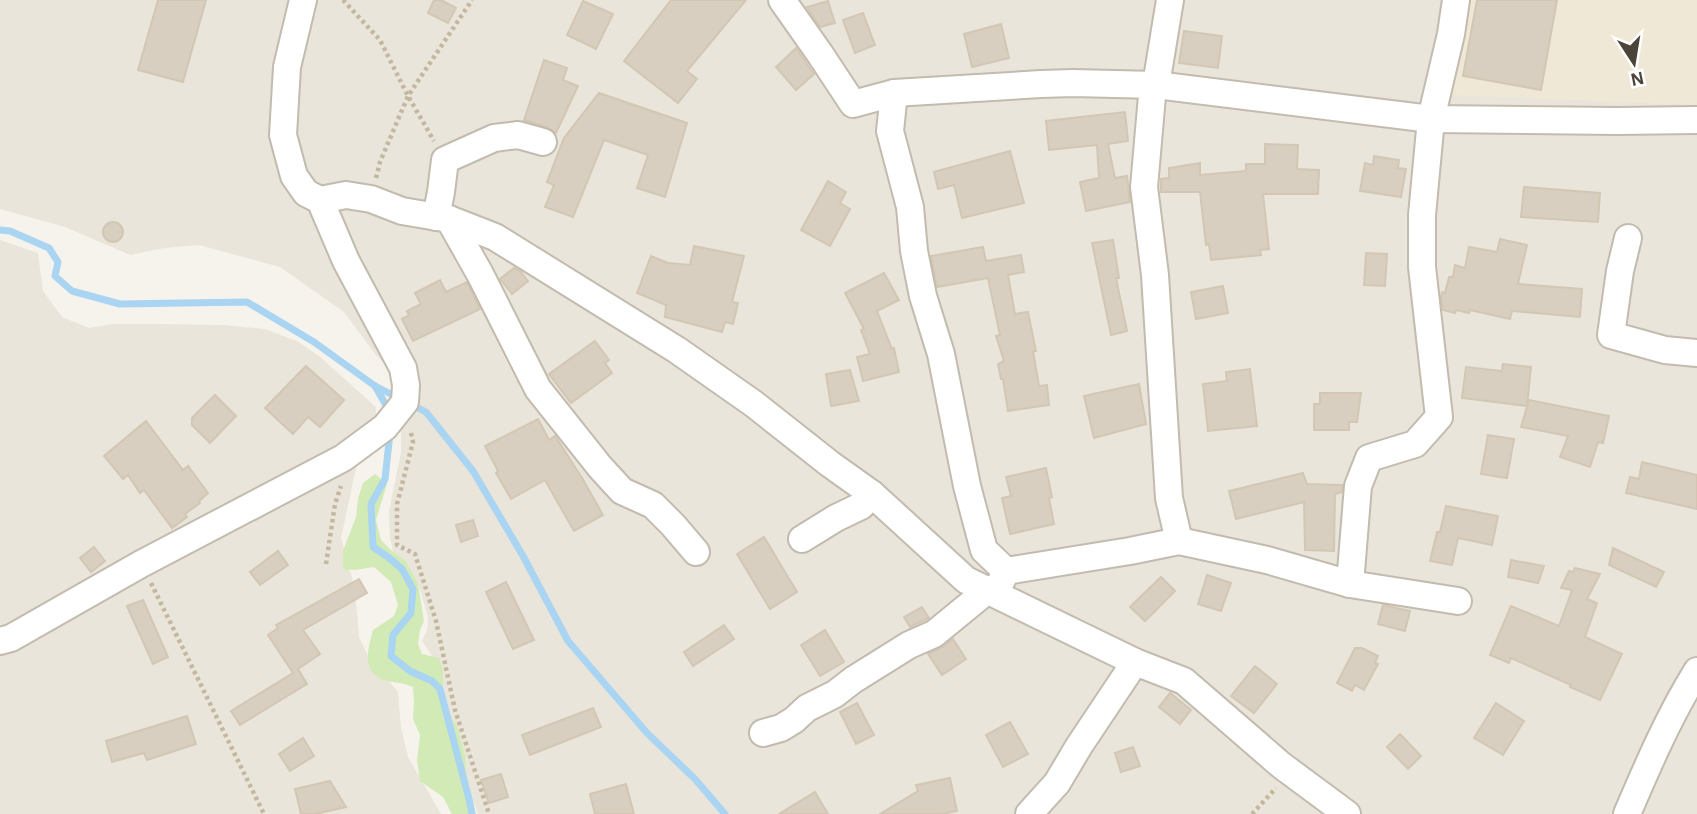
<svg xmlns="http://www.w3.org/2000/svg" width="1697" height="814" font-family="'Alegreya Sans',sans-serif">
<rect width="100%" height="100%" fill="#f6f3ec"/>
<!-- residential -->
<g fill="#eae5da">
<polygon points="0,0 1697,0 1697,814 478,814 473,800 453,724 447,705 441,678 432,656 422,641 427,630 428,617 418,583 405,560 393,552 390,537 389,511 401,452 401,430 418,398 375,354 344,312 280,267 199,245 164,248 130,255 65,227 0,209"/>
<polygon points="0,240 38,253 43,291 62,317 89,328 113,324 157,324 223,325 265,329 299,342 319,356 376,407 376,422 358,459 341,538 355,589 359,637 368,656 398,692 401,728 408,757 441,814 0,814"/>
</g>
<!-- education -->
<polygon fill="#efe8d6" points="1468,0 1697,0 1697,105 1451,95"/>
<!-- green -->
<path fill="#d2eab5" d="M 375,474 L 387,484 L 376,520 L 381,540 L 393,552 L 405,560 L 418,583 L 424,621 L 420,630 L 418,644 L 422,654 L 439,658 L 443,671 L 443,689 L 447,705 L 451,717 L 457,726 L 465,756 L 466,773 L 476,814 L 452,814 L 443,797 L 420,781 L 417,761 L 420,735 L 413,719 L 414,703 L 413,687 C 402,682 394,683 384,680 C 361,673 368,648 373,630 L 394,616 L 398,605 L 391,582 L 374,567 L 355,570 L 343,569 L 343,551 L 356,517 L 358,499 L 363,483 Z"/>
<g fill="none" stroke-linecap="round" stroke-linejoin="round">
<!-- stream -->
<g stroke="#a9d4f2" stroke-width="7">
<polyline points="0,230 10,231 49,248 58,262 55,276 72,291 120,304 247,302 314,342 375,386 426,412 473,471 523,556 568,641 647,733 695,779 725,814"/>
<polyline points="375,386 390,412"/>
<polyline points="390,433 385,479 371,504 373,547 388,557 402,569 413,589 411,613 393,635 391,656 410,671 432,681 440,689 469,799 472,814"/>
</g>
</g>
<!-- building -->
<g fill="#d8cfc1" stroke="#d3c7b4" stroke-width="2">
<polygon points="158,0 206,0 183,82 138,70"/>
<polygon points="434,0 441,0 456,8 448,23 428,13"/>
<polygon points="671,0 746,0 687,71 697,79 678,103 624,61"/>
<polygon points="1477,0 1557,0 1541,90 1463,76"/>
<polygon points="583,1 613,14 596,49 567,35"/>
<polygon points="828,1 835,23 820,27 807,7"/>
<polygon points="863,13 875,45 855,53 843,20"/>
<polygon points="1001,24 1009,58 972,67 964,34"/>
<polygon points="1184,31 1222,36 1218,68 1179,63"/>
<polygon points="796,48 814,74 796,90 776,67"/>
<polygon points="544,60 567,68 563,80 578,86 556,133 547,127 524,120"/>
<polygon points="599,93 687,123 665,197 637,188 648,155 604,140 573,217 545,207 554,185 547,182 564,138"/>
<polygon points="1125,112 1128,141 1108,144 1115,178 1127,176 1130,202 1086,211 1080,182 1099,178 1097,145 1049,150 1046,121"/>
<polygon points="1265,144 1298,145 1297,169 1319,170 1318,194 1263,194 1269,249 1260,250 1261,255 1211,260 1209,244 1206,245 1200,192 1161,192 1161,179 1169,178 1169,168 1200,163 1200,175 1246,171 1246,164 1265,164"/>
<polygon points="1010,151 1024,203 962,218 954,185 938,189 934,172"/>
<polygon points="1374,156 1399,160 1398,168 1406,169 1401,197 1360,191 1365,163 1373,165"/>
<polygon points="828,181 846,192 840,203 850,209 830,246 801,230"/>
<polygon points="1524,187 1600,193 1598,222 1521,217"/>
<circle cx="113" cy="232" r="10"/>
<polygon points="1500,239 1527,245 1518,284 1582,289 1580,317 1512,311 1510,319 1470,310 1469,313 1456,310 1455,313 1443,310 1441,297 1442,292 1445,293 1449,277 1453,277 1455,265 1465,268 1469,247 1497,252"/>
<polygon points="1113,240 1119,278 1116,278 1127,331 1111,335 1092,243"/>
<polygon points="694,246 744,256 732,302 738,303 733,324 725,322 722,332 665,317 666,305 637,293 651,256 668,263 690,265"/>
<polygon points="983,247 986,261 1021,255 1024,272 1008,275 1015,314 1028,312 1036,351 1033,351 1039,386 1047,385 1049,405 1008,411 1003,379 1001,379 998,364 1004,361 996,336 1000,335 988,278 937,287 931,256"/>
<polygon points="1366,253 1387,254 1385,286 1364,285"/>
<polygon points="514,268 520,271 528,281 512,294 500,279"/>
<polygon points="884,273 899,300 877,311 892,349 894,348 899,372 863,381 857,357 870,354 861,330 864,329 845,293"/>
<polygon points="440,280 446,292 467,282 480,309 413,341 402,319 409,315 407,311 421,304 415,293"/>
<polygon points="1223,286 1228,313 1196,319 1191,292"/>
<polygon points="595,341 609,360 605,363 612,373 571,403 549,374"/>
<polygon points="1503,364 1531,367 1527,406 1462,398 1466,367 1502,371"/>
<polygon points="306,366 344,400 320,427 308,417 293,434 265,408"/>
<polygon points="1250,369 1257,426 1208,431 1203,384 1227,381 1226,372"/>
<polygon points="850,370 859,401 831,406 826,374"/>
<polygon points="1139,384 1146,424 1094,438 1084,396"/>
<polygon points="1320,393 1361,393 1357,422 1349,422 1349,430 1314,430 1314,404 1320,404"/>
<polygon points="215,395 236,416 210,443 192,425 192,418"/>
<polygon points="1529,400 1609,416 1603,443 1598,442 1590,467 1560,457 1568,436 1521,427"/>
<polygon points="538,419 549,440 555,436 582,478 603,515 574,531 545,480 511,499 496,473 498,471 485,446"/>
<polygon points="146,421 183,470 188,466 208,493 199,501 200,503 185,514 187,517 172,528 144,490 140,493 128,475 123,479 104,456"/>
<polygon points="1488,435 1514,439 1507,478 1481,474"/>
<polygon points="1642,462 1697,475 1697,509 1626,493 1630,477 1639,479"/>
<polygon points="1046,468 1052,497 1049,498 1054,524 1010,534 1002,498 1011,496 1006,477"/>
<polygon points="1303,473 1307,484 1342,485 1342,492 1335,494 1334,551 1305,550 1304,502 1236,519 1229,491"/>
<polygon points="1446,506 1498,516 1492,545 1458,538 1452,565 1430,561 1437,532 1440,532"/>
<polygon points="473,520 478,536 461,542 456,525"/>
<polygon points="764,537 797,592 770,609 737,554"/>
<polygon points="94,547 105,561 91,572 80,558"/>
<polygon points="1613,548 1664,572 1656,587 1609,565"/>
<polygon points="278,551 288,565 260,585 250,572"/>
<polygon points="1511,560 1544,566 1538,583 1508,577"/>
<polygon points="1575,568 1600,574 1587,599 1597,603 1585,637 1622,654 1600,700 1570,687 1571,685 1511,658 1509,663 1490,655 1511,606 1559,626 1572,590 1561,588 1569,571 1573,572"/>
<polygon points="1207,575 1231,583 1221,611 1198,604"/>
<polygon points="1161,577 1175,591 1145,621 1130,607"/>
<polygon points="359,579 367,593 303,630 320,654 298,669 307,684 240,725 231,711 293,673 268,635 278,628 276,625"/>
<polygon points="506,582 534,640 513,649 486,592"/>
<polygon points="143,600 168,657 153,664 127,606"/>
<polygon points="1383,605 1410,611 1405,631 1378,624"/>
<polygon points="922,607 929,618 910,627 904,617"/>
<polygon points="724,625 734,639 693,666 684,652"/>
<polygon points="825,630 844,662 820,676 801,645"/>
<polygon points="953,639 966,659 942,675 928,654 941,648"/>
<polygon points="1355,648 1362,648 1378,656 1375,663 1378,664 1364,690 1355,685 1352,691 1337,683"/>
<polygon points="1255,666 1277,684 1254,713 1231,696"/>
<polygon points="1170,693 1191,710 1180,724 1159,707"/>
<polygon points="857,703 874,735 856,744 840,712"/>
<polygon points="1496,703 1524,721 1503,755 1474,738"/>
<polygon points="593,708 601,727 530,755 522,735"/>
<polygon points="187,716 196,744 147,760 144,753 112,762 106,741"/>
<polygon points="1010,722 1028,754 1003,767 986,735"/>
<polygon points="1400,734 1421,756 1408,769 1387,747"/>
<polygon points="303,738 314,756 290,771 279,754"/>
<polygon points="1133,747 1140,766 1121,772 1115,753"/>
<polygon points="501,774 508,797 489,803 481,780"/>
<polygon points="950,778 957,811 942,814 880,814 918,791 916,785"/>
<polygon points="330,781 346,807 315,814 301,814 295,789"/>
<polygon points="626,784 634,814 595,814 590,794"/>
<polygon points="815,792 828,814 779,814"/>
</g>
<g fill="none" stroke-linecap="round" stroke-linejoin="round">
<!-- minor casing -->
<g stroke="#c2bbae" stroke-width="30">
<g id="minor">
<polyline points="303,0 287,67 283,135 294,176 306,193 320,200 346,195 371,199 402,211 449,219 495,237 677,350 754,404 830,464 872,494 966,580 1135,662 1184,681 1281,765 1347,814"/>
<polyline points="782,0 820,54 853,104 894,93 1041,84 1073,83 1156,85 1431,119 1617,121 1697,120"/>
<polyline points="1170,0 1156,85 1152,96 1144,187 1155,275 1169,498 1179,541"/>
<polyline points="894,93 890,131 910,207 914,251 923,296 941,354 967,486 984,550 1006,571"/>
<polyline points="436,217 441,192 445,160 494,138 518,135 543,142"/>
<polyline points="449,219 480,274 538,389 600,467 622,491 653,505 673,525 696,552"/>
<polyline points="1628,238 1620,271 1611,335 1665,350 1697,353"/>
<polyline points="802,539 836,518 861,506 872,494"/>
<polyline points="1350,584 1358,486 1369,458 1415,444 1439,417 1422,267 1422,215 1431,119 1451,34 1456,0"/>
<polyline points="999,586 1006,571 1130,551 1179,541 1267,560 1350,584 1458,601"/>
<polyline points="0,641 11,638 141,564 343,458 385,427 405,402 406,385 403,368 346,261 320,200"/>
<polyline points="763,733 781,728 794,720 807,708 835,694 853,680 909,645 934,634 978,598 986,589"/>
<polyline points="1029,814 1057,783 1079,746 1135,662"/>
<path d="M 1627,814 C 1648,765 1669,716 1697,671"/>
</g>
</g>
<!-- path -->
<g stroke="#c4b79f" stroke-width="4.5" stroke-dasharray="3.5 3.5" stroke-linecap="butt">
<polyline points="343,0 380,40 408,96 434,141"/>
<polyline points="376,178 380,162 408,96 472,0"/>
<polyline points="411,433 413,442 397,504 397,545 415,554 436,621 455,710 489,814"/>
<polyline points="326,564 335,504 341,486"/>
<polyline points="151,583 264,814"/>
<polyline points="1252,814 1276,788"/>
</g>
<!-- minor -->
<use href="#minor" stroke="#fff" stroke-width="26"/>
</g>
<!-- north arrow -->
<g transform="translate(1634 63) rotate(168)" stroke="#ffffff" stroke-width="5" paint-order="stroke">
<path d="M0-5L12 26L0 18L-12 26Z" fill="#4b4439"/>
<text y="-10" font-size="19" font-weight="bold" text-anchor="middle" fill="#4b4439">N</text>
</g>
</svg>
